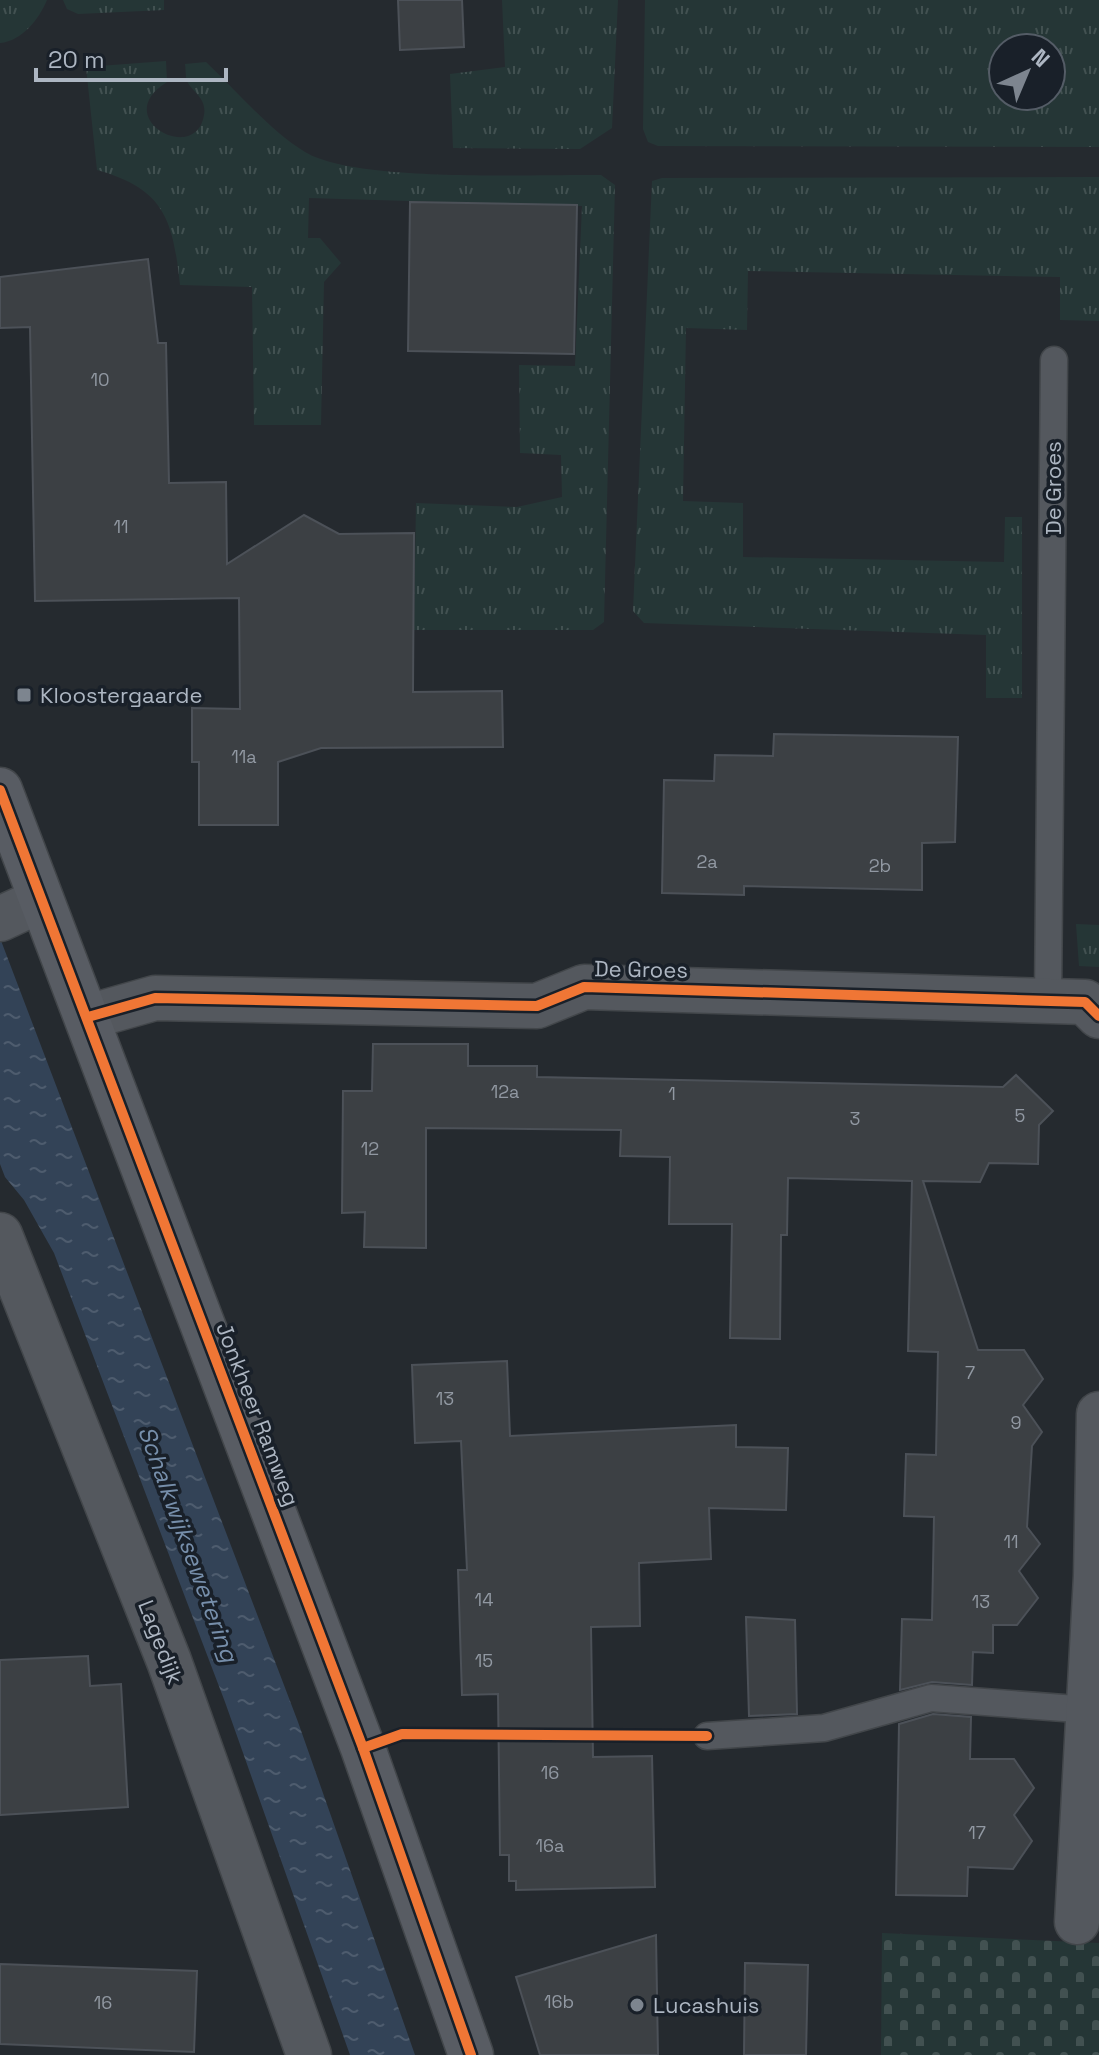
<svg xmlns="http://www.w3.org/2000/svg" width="1099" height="2055" font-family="'Space Grotesk',sans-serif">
<defs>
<pattern id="grass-tufts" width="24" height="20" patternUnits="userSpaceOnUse" patternTransform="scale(2)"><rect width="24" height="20" fill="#253636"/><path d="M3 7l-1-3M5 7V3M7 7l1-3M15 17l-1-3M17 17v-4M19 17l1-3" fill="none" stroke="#425151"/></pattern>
<pattern id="cemetery-stones" width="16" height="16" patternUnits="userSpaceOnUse" patternTransform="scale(2)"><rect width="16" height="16" fill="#253636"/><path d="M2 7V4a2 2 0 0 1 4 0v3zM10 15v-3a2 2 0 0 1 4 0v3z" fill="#425151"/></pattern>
<pattern id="water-ripples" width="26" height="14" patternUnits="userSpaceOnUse" patternTransform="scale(2)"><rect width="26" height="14" fill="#334357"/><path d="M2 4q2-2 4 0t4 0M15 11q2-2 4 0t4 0" fill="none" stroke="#4e5c6e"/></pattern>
</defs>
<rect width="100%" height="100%" fill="#252a2f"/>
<!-- grass -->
<g fill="url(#grass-tufts)" fill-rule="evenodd">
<path d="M 0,0 L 47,0 C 39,19 22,41 0,43 Z"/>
<polygon points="63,0 164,0 164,10 78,14 67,9"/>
<polygon points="502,0 618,0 612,128 580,149 453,148 450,74 505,67"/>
<path d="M 645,0 L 1099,0 L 1099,147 L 658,146 L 648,142 L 643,129 ZM 1003,48 L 1051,48 L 1051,96 L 1003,96 Z"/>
<path d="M 166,61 L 167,82 C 108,118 196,166 204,115 C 207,99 194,93 188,83 C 185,78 186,69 185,64 L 206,62 C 237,91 268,129 305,152 C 356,183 534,174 601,175 L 615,185 L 604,622 L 593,630 L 414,630 L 416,503 L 517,507 L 562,497 L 561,455 L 520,453 L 519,365 L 575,366 L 582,206 L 309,198 L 308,238 L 320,238 L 341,263 L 324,282 L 321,425 L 254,425 L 252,287 L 180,285 C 173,220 165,189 97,170 L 86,67 Z"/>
<polygon points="1099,177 1099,321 1060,320 1060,277 748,271 747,330 686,328 683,501 743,503 743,557 1004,562 1005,517 1022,517 1022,698 986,698 986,635 644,623 633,611 652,181 662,178"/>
<polygon points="1076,924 1099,925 1099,967 1079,966"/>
</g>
<!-- cemetery -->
<polygon fill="url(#cemetery-stones)" points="882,1933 1099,1943 1099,2055 881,2055"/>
<!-- water -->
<polygon fill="url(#water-ripples)" points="0,938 298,1722 415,2055 350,2055 225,1702 54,1253 24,1200 5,1177 0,1164"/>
<!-- building -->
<g fill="#3c4044" stroke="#4c5158" stroke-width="2">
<polygon points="398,0 462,0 464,47 400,50"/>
<polygon points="410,202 577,205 574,354 408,351"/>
<polygon points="148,259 158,343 166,343 169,483 226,482 227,564 304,515 339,534 414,533 413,692 502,691 503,747 321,748 278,762 278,825 199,825 199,762 192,762 192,708 240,709 239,598 35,601 30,327 0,328 0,277"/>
<polygon points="774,734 958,737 955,842 922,843 922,890 744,886 744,895 662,893 664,780 714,781 715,755 773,756"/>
<polygon points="373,1044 468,1044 468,1066 537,1066 537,1077 1003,1087 1016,1075 1053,1111 1039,1125 1038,1164 989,1163 980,1182 923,1181 978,1350 1024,1350 1043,1379 1023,1405 1042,1432 1032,1446 1027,1527 1040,1544 1019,1571 1038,1598 1017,1625 993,1625 993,1653 973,1652 972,1685 932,1682 900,1690 902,1619 932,1620 933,1569 934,1517 904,1516 906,1454 936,1455 938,1352 908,1351 912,1181 788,1178 787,1235 781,1235 780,1339 730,1338 732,1224 669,1224 670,1157 620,1156 621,1130 426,1128 426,1248 364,1247 365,1212 342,1213 343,1091 372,1091"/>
<polygon points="507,1361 510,1436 736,1425 736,1447 788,1448 786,1510 709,1508 711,1559 639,1563 640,1626 591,1627 593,1757 652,1756 655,1887 516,1890 516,1881 509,1881 509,1855 500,1855 498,1694 462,1695 458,1570 467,1570 461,1441 415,1443 412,1365"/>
<polygon points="746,1617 795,1620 797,1714 749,1716"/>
<polygon points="88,1656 90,1686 121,1684 128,1807 0,1815 0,1660"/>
<polygon points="933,1714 971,1717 970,1759 1014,1759 1034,1788 1014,1815 1032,1841 1013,1869 968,1867 967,1896 896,1895 899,1724"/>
<polygon points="656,1935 658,2055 540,2055 516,1977"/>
<polygon points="745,1963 808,1965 806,2055 744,2055"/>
<polygon points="0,1964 197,1971 194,2052 0,2044"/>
</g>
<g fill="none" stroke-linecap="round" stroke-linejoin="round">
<!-- lane casing -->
<g stroke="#42464a" stroke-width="29">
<g id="lane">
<polyline points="1048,1000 1054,360"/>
<polyline points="707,1736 824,1728 931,1698 1090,1710"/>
</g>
</g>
<!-- street casing -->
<g stroke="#42464a" stroke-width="47">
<g id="street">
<polyline points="0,919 41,900"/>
<polyline points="88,1017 155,998 537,1006 584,987 1085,1002 1099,1016"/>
<polyline points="0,1235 169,1661 309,2055"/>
<polyline points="1077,1922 1096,1576 1099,1414"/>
</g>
</g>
<!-- secondary casing -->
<g stroke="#42464a" stroke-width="47">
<polyline id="secondary" points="0,790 363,1748 471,2055"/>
</g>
<!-- lane -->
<use href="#lane" stroke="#54585e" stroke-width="26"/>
<!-- street -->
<use href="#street" stroke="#54585e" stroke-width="44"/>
<!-- secondary -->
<use href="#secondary" stroke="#585c63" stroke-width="44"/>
<!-- cycleway casing -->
<g stroke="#192029" stroke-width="15">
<g id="cycleway">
<polyline points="0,790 363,1748 471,2055"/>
<polyline points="88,1017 155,998 537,1006 584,987 1085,1002 1099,1016"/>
<polyline points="363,1748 402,1734 707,1736"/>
</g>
</g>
<!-- cycleway -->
<use href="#cycleway" stroke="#f07635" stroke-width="10"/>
</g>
<!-- markers -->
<g fill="#7d858f" stroke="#192029" stroke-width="3">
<rect x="16" y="687" width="16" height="16" rx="4"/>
<circle cx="637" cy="2005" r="8"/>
</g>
<g text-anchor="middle" stroke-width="7" stroke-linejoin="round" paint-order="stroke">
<!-- number labels -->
<g font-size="18" fill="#9198a2">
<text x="100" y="386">10</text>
<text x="121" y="533">11</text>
<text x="244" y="763">11a</text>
<text x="707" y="868">2a</text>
<text x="880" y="872">2b</text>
<text x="505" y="1098">12a</text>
<text x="672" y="1100">1</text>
<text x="1020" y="1122">5</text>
<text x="855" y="1125">3</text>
<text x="370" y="1155">12</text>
<text x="970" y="1379">7</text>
<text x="445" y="1405">13</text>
<text x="1016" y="1429">9</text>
<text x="1011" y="1548">11</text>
<text x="484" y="1606">14</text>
<text x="981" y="1608">13</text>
<text x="484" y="1667">15</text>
<text x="550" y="1779">16</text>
<text x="977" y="1839">17</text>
<text x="550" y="1852">16a</text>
<text x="559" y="2008">16b</text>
<text x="103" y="2009">16</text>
</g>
<!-- street labels -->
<g font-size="22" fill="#adb6c2" stroke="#192029">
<text transform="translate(1053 488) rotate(-90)" y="8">De Groes</text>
<text transform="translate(641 969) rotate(1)" y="8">De Groes</text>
<text transform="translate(258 1414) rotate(69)" y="8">Jonkheer Ramweg</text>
<text transform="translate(161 1642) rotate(69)" y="8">Lagedijk</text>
</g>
<!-- poi labels -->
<g font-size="22" fill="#adb6c2" stroke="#192029" text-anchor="start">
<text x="40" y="703">Kloostergaarde</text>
<text x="653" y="2013">Lucashuis</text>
</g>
<!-- water labels -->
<g font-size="24" font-style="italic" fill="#768eaa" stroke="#192029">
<text transform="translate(188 1544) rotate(70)" y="8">Schalkwijksewetering</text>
</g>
</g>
<!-- north arrow -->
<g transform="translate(1027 72) rotate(44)"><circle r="38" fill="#192029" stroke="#545c66" stroke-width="2"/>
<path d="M0-6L14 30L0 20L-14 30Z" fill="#7d858f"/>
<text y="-12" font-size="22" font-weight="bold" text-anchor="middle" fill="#adb6c2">N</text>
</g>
<!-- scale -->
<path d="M36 68v12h190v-12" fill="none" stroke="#adb6c2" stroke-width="4"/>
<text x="48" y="68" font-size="24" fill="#adb6c2" stroke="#192029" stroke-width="6" paint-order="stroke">20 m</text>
</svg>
